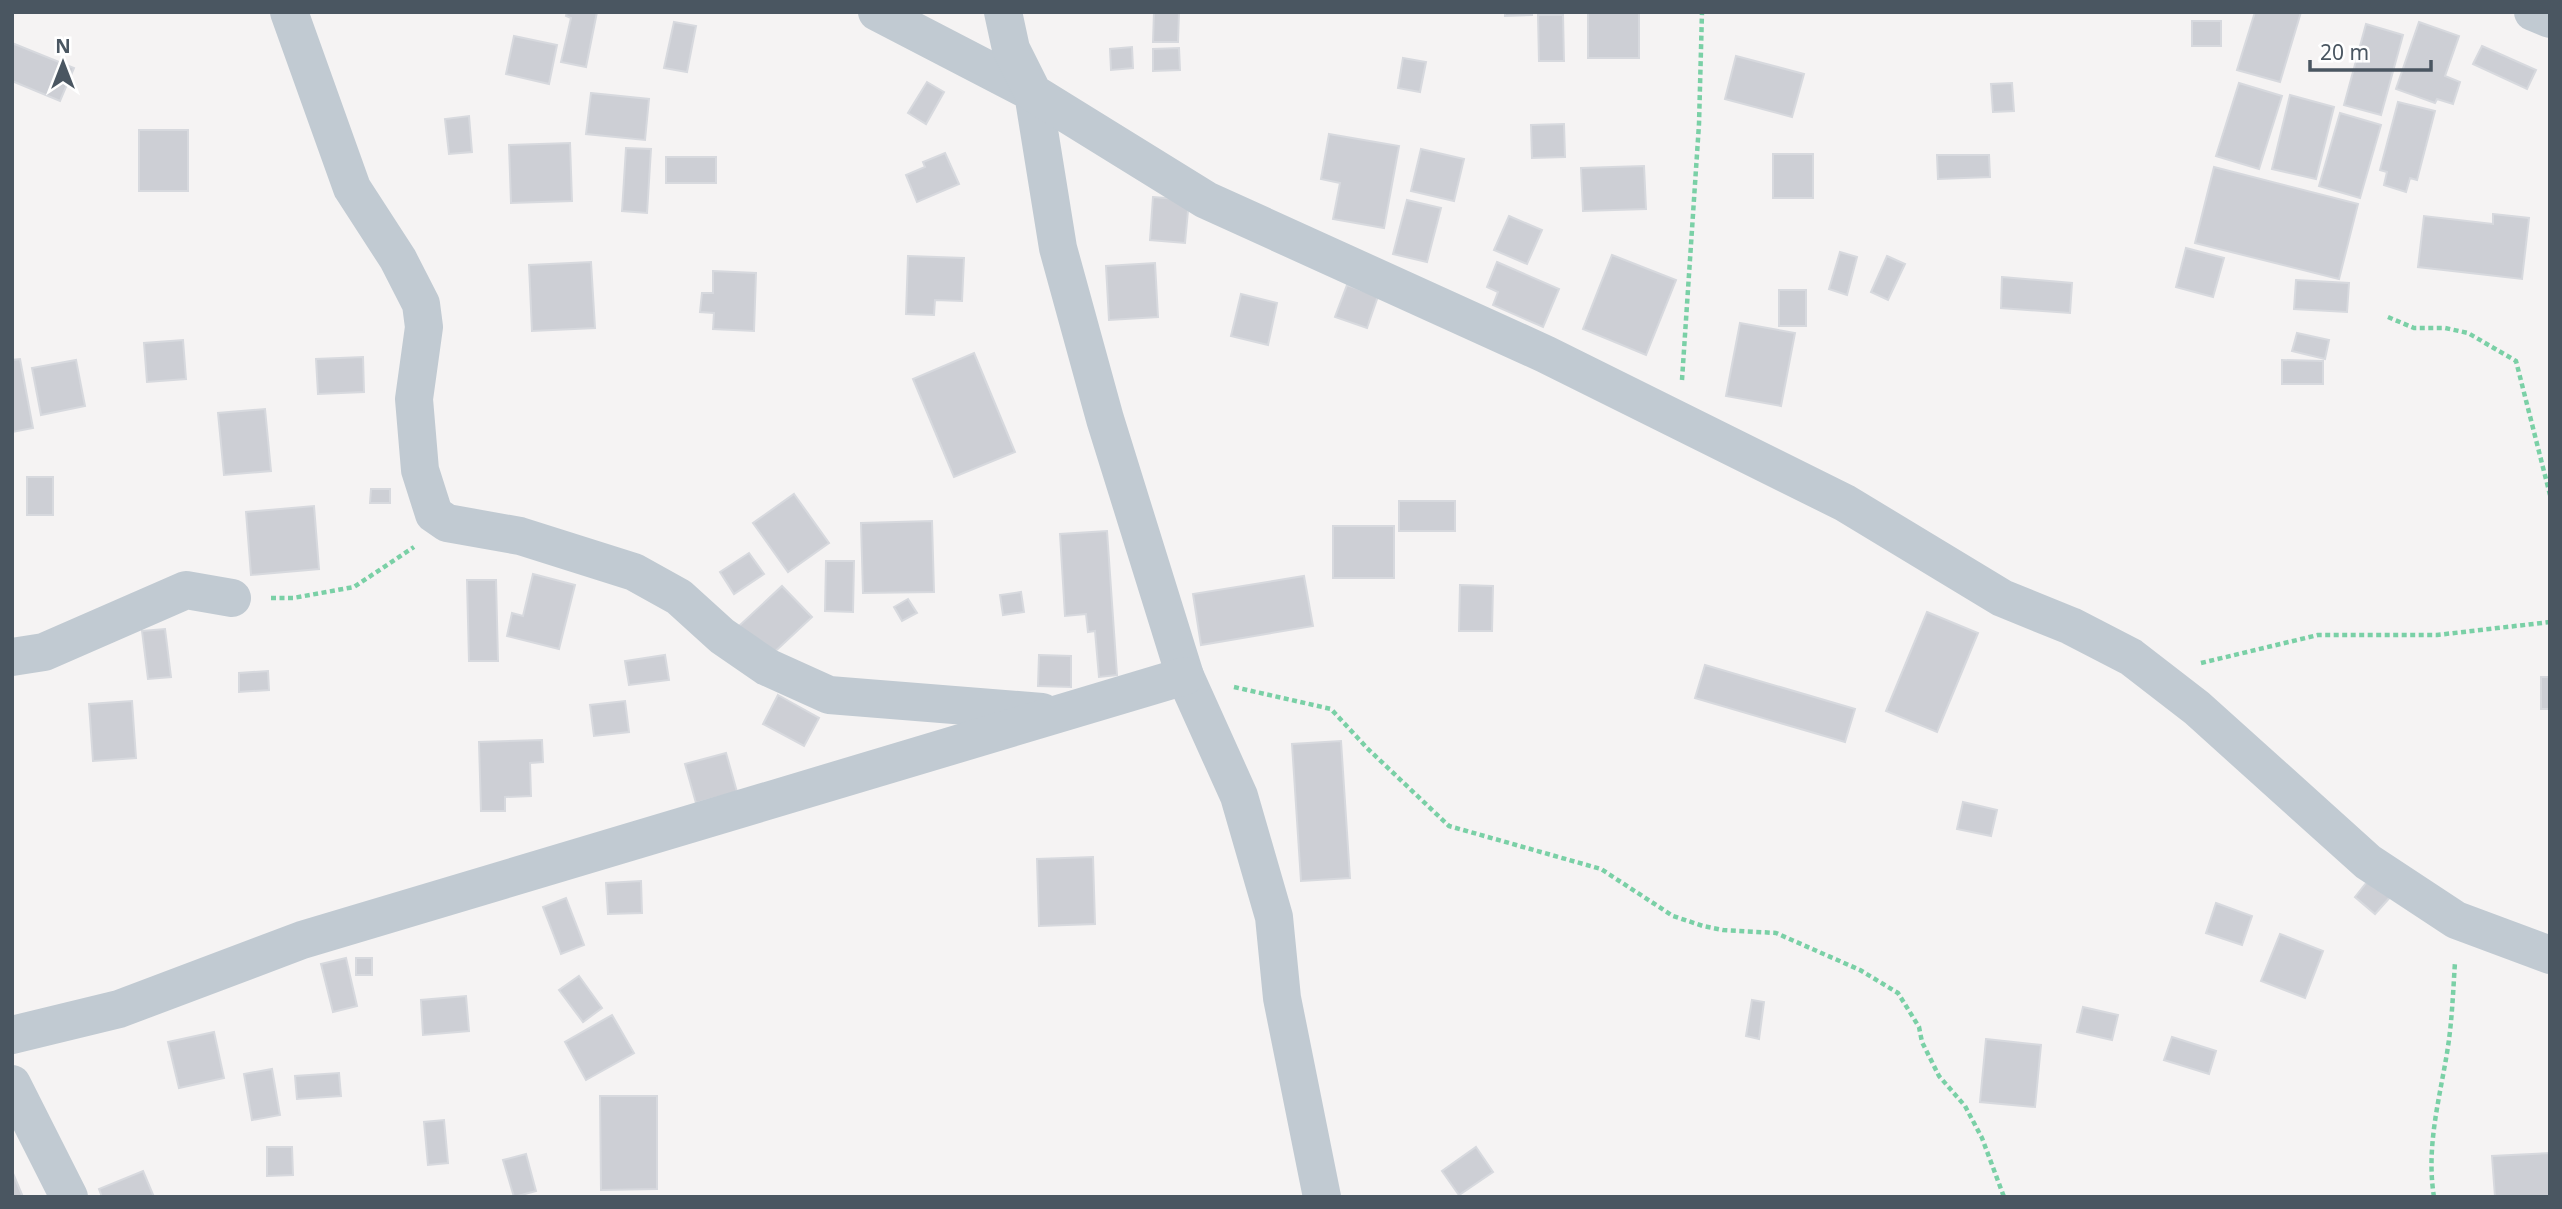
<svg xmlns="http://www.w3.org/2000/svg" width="2562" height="1209" font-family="'Noto Sans',sans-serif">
<rect width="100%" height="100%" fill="#f5f3f3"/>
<!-- building -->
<g fill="#cdcfd5" stroke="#d7d9de" stroke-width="2">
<polygon points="567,12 597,12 586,67 561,62 571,18 566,16"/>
<polygon points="1154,12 1179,12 1178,42 1153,42"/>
<polygon points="1505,12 1532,12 1532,15 1505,16"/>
<rect x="1588" y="12" width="51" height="46"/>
<polygon points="2255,12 2301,12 2280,82 2237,70"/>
<polygon points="1538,15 1563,15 1564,61 1539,61"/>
<rect x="2192" y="21" width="29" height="25"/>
<polygon points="674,22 696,26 687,72 664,68"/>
<polygon points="2419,22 2459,36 2445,76 2460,82 2453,104 2437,99 2435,103 2396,89"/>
<polygon points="2366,24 2403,35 2381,115 2344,105"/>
<polygon points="514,36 557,45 549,84 506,74"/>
<polygon points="12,43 74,68 60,101 12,81"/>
<polygon points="2482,46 2536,70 2527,89 2473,64"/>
<polygon points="1132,47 1133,68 1111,70 1110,49"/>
<polygon points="1179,48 1180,70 1153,71 1153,49"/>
<polygon points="1736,56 1804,74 1792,117 1725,99"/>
<polygon points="1403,58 1426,62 1420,92 1398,88"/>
<polygon points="927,82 944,92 926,124 908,113"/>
<polygon points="2012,83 2014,111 1993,112 1991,84"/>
<polygon points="2239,83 2282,96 2259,169 2216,156"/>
<polygon points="591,93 649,99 645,140 586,134"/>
<polygon points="2290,95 2334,107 2316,179 2272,169"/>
<polygon points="2398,102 2435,111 2417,180 2410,178 2406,192 2384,185 2387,172 2380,170"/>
<polygon points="2340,113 2381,125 2360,198 2319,186"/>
<polygon points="469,116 472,152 449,154 445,119"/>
<polygon points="1564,124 1565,157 1532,158 1531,125"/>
<rect x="139" y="130" width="49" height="61"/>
<polygon points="1329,134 1399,146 1384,228 1333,219 1340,183 1321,179"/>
<polygon points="570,143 572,201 511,203 509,145"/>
<polygon points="626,148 651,149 647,213 622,211"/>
<polygon points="1421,149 1464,159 1454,201 1411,191"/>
<polygon points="945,153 959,184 917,202 906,175 925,167 923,162"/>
<rect x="1773" y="154" width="40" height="44"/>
<polygon points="1937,155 1989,155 1990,177 1938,179"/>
<rect x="666" y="157" width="50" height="26"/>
<polygon points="1644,166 1646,209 1583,211 1581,168"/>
<polygon points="2214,167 2358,204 2339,279 2195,243"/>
<polygon points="1153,197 1189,200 1185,243 1150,240"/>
<polygon points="1407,200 1441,208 1427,262 1393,254"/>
<polygon points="2493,214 2529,218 2522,279 2418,267 2424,216 2493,224"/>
<polygon points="1509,216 1542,230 1527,264 1494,250"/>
<polygon points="2186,248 2224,258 2213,297 2176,287"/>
<polygon points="1840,252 1857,257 1847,295 1829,289"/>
<polygon points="1612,255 1676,280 1646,355 1583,329"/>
<polygon points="908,256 964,258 962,301 935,300 934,315 906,314"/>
<polygon points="1887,256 1905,264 1888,300 1871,292"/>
<polygon points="591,262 595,328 532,331 529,265"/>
<polygon points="1497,262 1559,289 1543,327 1493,305 1498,292 1487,287"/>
<polygon points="1155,263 1158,317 1109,320 1106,266"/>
<polygon points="713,271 756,273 754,331 713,329 714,313 700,312 702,293 713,293"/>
<polygon points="2002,277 2072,283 2070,313 2001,308"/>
<polygon points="2296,280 2349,283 2347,312 2294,309"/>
<polygon points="1347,285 1378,296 1367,328 1335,317"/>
<rect x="1779" y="290" width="27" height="36"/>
<polygon points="1241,294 1277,303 1268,345 1231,336"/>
<polygon points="1740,323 1795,333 1781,406 1726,396"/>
<polygon points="2297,333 2329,340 2325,359 2292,351"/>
<polygon points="183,340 186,379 147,382 144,343"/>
<polygon points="974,353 1015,452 954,477 913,379"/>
<polygon points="363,357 364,392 318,394 316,359"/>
<polygon points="20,359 33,428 12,432 12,360"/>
<polygon points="76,360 85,406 41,415 32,368"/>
<polygon points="2282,360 2323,361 2323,384 2282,384"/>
<polygon points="265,409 271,471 224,475 218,413"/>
<rect x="27" y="477" width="26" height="38"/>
<polygon points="371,489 390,489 390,503 370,503"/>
<polygon points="794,494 829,543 788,572 753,523"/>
<rect x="1399" y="501" width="56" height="30"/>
<polygon points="314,506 319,569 251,575 246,512"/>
<polygon points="932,521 934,592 863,593 861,523"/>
<rect x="1333" y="526" width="61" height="52"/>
<polygon points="1107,531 1117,675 1099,677 1095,631 1088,632 1086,614 1065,616 1060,534"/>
<polygon points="749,553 764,574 734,594 720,572"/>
<polygon points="826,561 854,561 853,612 825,611"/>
<polygon points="533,574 575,585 559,649 507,636 512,613 523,616"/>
<polygon points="1304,576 1313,626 1201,645 1193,594"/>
<polygon points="467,580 496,580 498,661 469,661"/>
<polygon points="1460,585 1493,586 1492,631 1459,631"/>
<polygon points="782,586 812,617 769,657 739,626"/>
<polygon points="1021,592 1024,612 1003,615 1000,595"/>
<polygon points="908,599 917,613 902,621 894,607"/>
<polygon points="1927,612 1978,633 1937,732 1886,711"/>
<polygon points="165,629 171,677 148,679 142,631"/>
<polygon points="665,655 669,680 629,685 625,661"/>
<polygon points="1039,655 1071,656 1071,687 1038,686"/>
<polygon points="1705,665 1855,709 1845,742 1695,698"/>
<polygon points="268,671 269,690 239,692 239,673"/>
<rect x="2541" y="677" width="9" height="32"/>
<polygon points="778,695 819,718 804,746 763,724"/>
<polygon points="132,701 136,758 93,761 89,704"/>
<polygon points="625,701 629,732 594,736 590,705"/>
<polygon points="542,740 543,762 530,763 531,796 505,797 505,811 481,811 479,742"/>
<polygon points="1341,741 1350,878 1301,881 1292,744"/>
<polygon points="726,753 737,792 696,803 685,764"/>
<polygon points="1963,802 1997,810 1991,836 1957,829"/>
<polygon points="1093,857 1095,924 1039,926 1037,859"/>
<polygon points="2371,877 2392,895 2375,914 2355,897"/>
<polygon points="641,881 642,913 608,914 606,883"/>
<polygon points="566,898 584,945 561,954 543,907"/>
<polygon points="2216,903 2252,916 2242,945 2206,933"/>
<polygon points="2280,934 2323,951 2305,998 2261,981"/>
<polygon points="346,958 357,1006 333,1012 321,964"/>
<rect x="356" y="958" width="16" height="17"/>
<polygon points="579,976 602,1008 583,1022 559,990"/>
<polygon points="466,996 469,1031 423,1035 421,1000"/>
<polygon points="1752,1000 1764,1002 1759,1039 1746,1036"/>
<polygon points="2083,1007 2118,1015 2112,1040 2077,1032"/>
<polygon points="612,1015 634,1053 586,1080 565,1042"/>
<polygon points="214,1032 224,1078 179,1088 168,1042"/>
<polygon points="2172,1037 2216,1051 2209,1074 2164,1060"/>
<polygon points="1986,1039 2041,1045 2035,1107 1980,1102"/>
<polygon points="272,1069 280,1115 252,1120 244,1074"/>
<polygon points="339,1073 341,1096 297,1099 295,1076"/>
<polygon points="600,1096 657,1096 657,1189 601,1190"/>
<polygon points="444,1120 448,1163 428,1165 424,1122"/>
<polygon points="267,1147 292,1147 293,1175 267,1176"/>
<polygon points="1476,1147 1493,1172 1459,1195 1442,1171"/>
<polygon points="2550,1153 2550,1197 2495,1197 2492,1156"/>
<polygon points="526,1154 536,1191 514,1197 503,1160"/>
<polygon points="12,1171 23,1197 12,1197"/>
<polygon points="143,1171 154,1197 102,1197 99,1189"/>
</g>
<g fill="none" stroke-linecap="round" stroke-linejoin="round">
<!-- path -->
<g stroke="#7ad0a6" stroke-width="4.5" stroke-dasharray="5 3.5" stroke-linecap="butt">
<polyline points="2388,317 2414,328 2445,328 2468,333 2516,361 2550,495"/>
<polyline points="1682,380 1699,124 1702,12"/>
<polyline points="271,598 293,598 354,587 414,547"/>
<polyline points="2201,663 2318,635 2437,635 2550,622"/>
<polyline points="1234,687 1331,709 1367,748 1449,826 1601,869 1673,916 1703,926 1723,930 1776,933 1860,970 1898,993 1919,1027 1922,1042 1939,1076 1965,1106 1982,1138 2004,1197"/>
<path d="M 2434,1197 C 2426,1148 2439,1101 2447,1053 C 2452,1023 2453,993 2455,962"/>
</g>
<!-- street -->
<g stroke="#c1cad2" stroke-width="38">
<polyline points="289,12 352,188 398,259 421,304 424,327 414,399 420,470 434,514 447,523 520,536 634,572 679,597 722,636 767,667 829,695 1042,712"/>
<polyline points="877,12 1033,93 1058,248 1105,419 1185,676 1239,796 1274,917 1282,998 1322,1197"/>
<polyline points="1003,12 1011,49 1033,93 1206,200 1545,354 1845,503 2002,598 2071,626 2131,657 2197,708 2368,862 2456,920 2550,955"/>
<polyline points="2533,12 2550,19"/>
<polyline points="12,657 44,652 186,590 232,598"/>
<polyline points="12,1035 119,1009 302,940 1185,676"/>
<polyline points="12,1084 69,1197"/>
</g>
</g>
<!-- border -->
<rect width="2562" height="1209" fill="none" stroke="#4a5661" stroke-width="28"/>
<!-- north arrow -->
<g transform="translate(63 63)" stroke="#ffffff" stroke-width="5" paint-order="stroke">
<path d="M0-5L12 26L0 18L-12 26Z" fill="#4a5661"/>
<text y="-10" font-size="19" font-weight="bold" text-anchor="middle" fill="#4a5661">N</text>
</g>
<!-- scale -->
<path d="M2310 60v10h121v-10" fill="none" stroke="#4a5661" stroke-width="3.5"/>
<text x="2320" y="60" font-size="21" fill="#4a5661" stroke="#ffffff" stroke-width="5" paint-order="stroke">20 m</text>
</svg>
